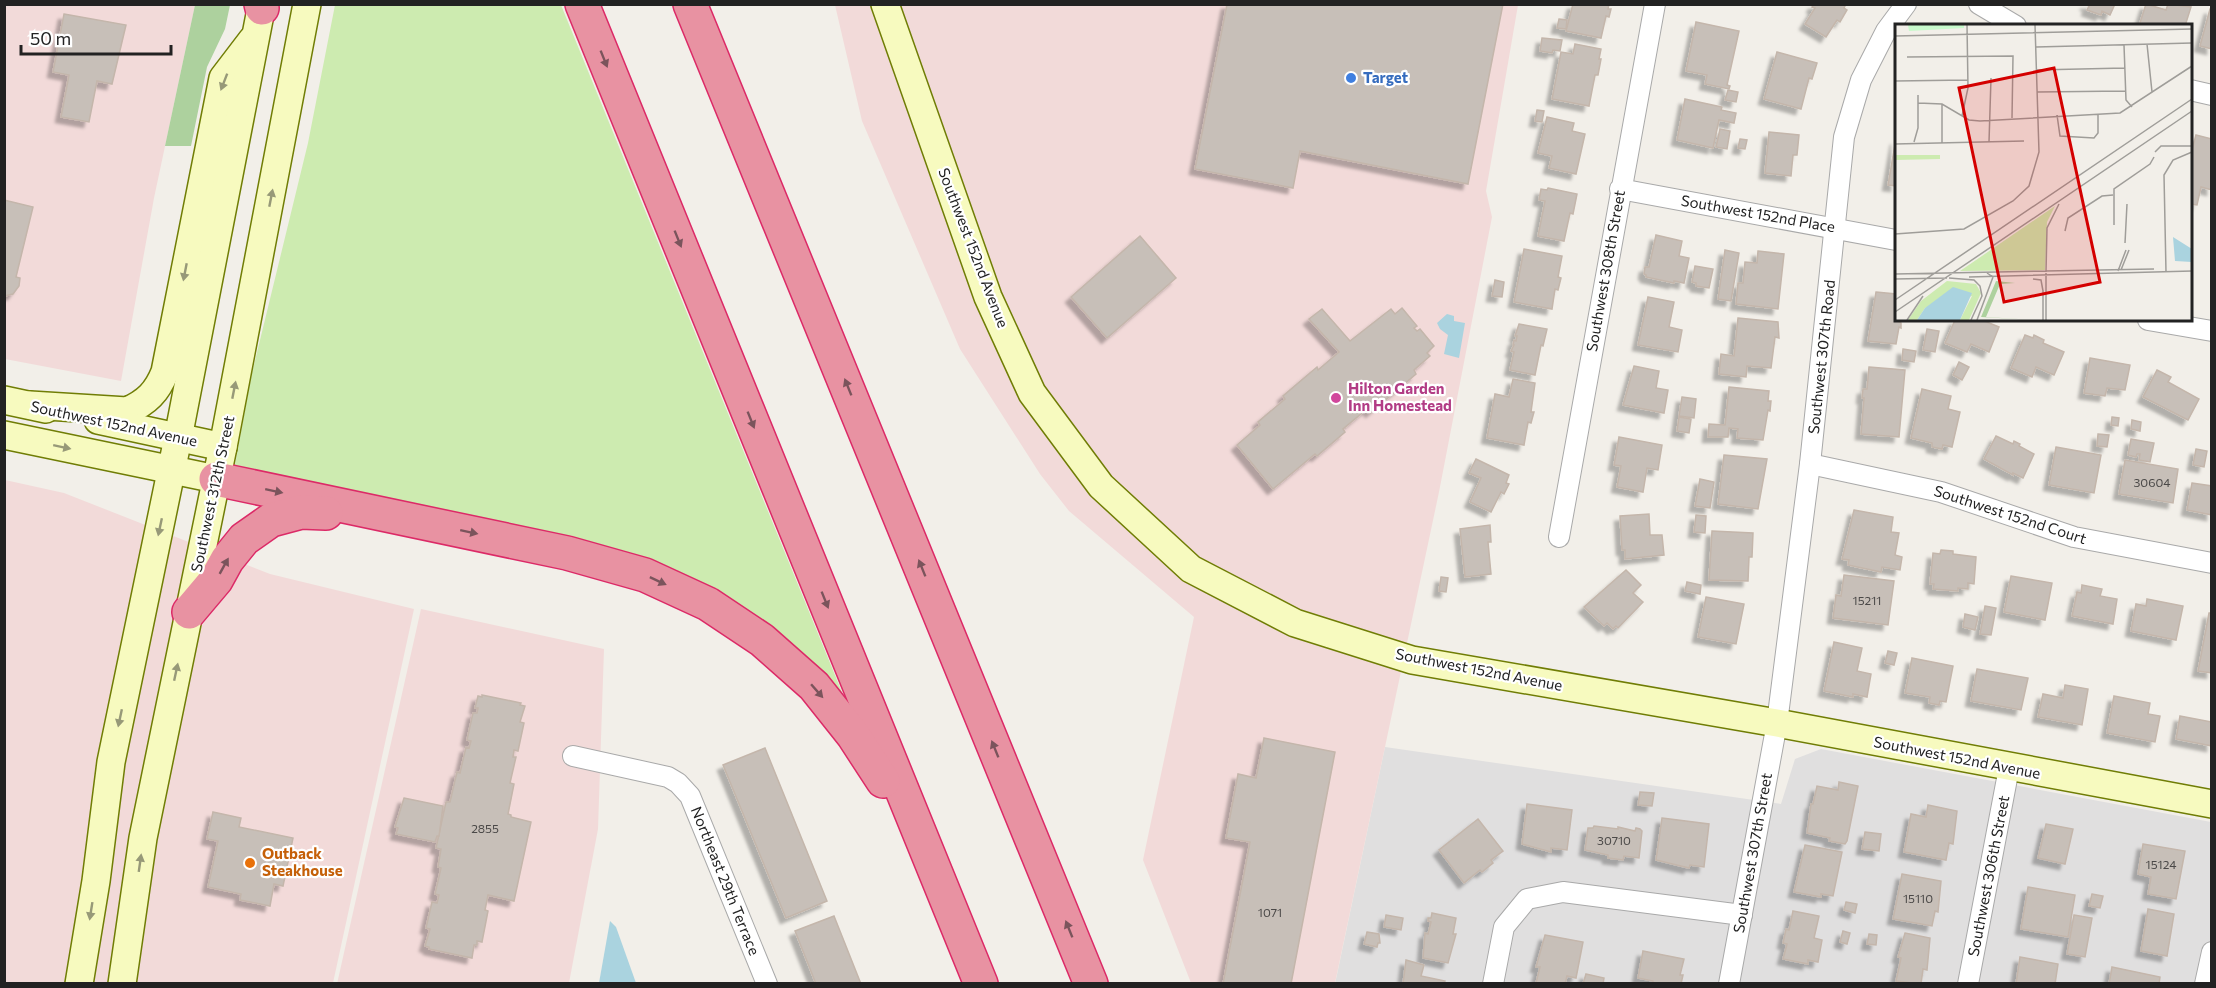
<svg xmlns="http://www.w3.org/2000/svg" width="2216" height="988" font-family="Commissioner,sans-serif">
<defs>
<filter id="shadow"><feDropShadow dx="-5.5" dy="5.5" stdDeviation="1.5" flood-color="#0004"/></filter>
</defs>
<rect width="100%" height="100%" fill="#f2efe9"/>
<!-- residential -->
<polygon fill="#e0dfdf" points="1385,747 1781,804 1795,759 1821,749 2211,822 2211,983 1335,984"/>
<!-- commercial -->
<g fill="#f2dad9">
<polygon points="4,5 195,5 154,198 121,381 5,359"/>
<polygon points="835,5 1518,5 1486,191 1492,217 1439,492 1335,983 1191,983 1143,860 1194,617 1069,511 1040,474 960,349 862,121"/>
<polygon points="5,480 64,493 270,574 414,609 333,983 5,984"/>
<polygon points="421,609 604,649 598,829 569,983 337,984"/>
</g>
<!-- grass -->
<polygon fill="#cdebb0" points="335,5 561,5 848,707 749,619 233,475 252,373 308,143"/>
<!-- forest -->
<polygon fill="#add19e" points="195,5 230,5 225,29 207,67 191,146 165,146"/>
<!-- water -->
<g fill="#aad3df">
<polygon points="1447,314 1454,316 1454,321 1465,323 1459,358 1444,354 1448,335 1440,329 1437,323"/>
<polygon points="610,921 616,927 636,983 599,983"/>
</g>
<!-- building -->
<g fill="#c7bfb8" stroke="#c4b6ab" stroke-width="1.5" filter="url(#shadow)">
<polygon points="1227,4 1503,4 1468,184 1300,151 1293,188 1195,169"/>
<polygon points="1573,4 1609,4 1608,9 1611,9 1609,17 1606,16 1601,38 1566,31"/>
<polygon points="1814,4 1846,4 1844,8 1847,10 1840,22 1837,20 1826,37 1805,24 1815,8 1812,7"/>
<polygon points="2085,4 2115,4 2110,15 2102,11 2101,15 2087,10 2089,6"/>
<polygon points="2146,4 2166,10 2168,4 2191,7 2185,26 2139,26"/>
<polygon points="2210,9 2212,9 2212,49 2200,46"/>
<polygon points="64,14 126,25 112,84 97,81 89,122 61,117 69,75 53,72"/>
<polygon points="1559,19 1567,20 1566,29 1557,28"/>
<polygon points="1696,22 1739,31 1727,85 1730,86 1729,89 1705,84 1707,75 1686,71"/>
<polygon points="1542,38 1562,40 1560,51 1553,50 1552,53 1540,51"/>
<polygon points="1575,44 1601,49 1599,59 1601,59 1598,75 1595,75 1589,106 1552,99 1561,52 1573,54"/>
<polygon points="1777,52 1817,63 1812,79 1809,78 1801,109 1764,99"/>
<polygon points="1728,90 1738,92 1736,102 1725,100"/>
<polygon points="1685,99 1722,107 1721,110 1736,113 1734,123 1719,120 1713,148 1677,140"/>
<polygon points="1537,110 1544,111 1542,122 1535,121"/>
<polygon points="1547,117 1574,123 1572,131 1585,134 1576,174 1549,168 1552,156 1538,153"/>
<polygon points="1720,129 1730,131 1727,149 1716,147"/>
<polygon points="1769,132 1799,135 1797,155 1793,155 1791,176 1765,173"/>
<polygon points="2196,135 2212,139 2212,190 2201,187 2197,205 2190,204 2190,157"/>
<polygon points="1740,139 1747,140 1745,149 1738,148"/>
<polygon points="1896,139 1896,186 1888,185"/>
<polygon points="1548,188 1577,194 1573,214 1570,213 1564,241 1538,236 1545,201 1539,200 1541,189 1547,190"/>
<polygon points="4,200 33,207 16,277 20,278 19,286 13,294 4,296"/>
<polygon points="1656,235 1682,241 1679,256 1689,258 1684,283 1674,281 1674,283 1646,277 1646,275 1644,274 1645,267 1649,267"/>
<polygon points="1140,236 1176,278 1107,338 1071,297"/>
<polygon points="1524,249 1562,256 1558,277 1561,278 1558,290 1555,289 1552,309 1514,302"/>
<polygon points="1725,250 1739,253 1731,301 1718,299"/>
<polygon points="1758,251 1784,254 1778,309 1736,304 1738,283 1743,283 1745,262 1757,263"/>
<polygon points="1695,266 1713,269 1709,288 1696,286 1696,283 1692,282"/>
<polygon points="1495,280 1504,282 1502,297 1492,296"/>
<polygon points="1876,292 1896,294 1896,320 1901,323 1901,328 1899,327 1896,344 1868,341"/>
<polygon points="1648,297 1674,302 1669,327 1682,330 1678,352 1638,345"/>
<polygon points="1402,308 1417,326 1414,328 1417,331 1420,329 1434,346 1427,353 1430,356 1414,370 1416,374 1371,412 1368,408 1343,429 1345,432 1317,456 1315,454 1273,489 1237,445 1260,425 1258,422 1285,399 1283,396 1317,367 1318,370 1339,352 1309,319 1322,309 1350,341 1391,309 1395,314"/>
<polygon points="1738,318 1778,322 1779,338 1775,337 1771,368 1747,366 1746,377 1719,374 1721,354 1734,356"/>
<polygon points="1955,320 1982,320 1999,327 1989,352 1971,344 1967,352 1945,343"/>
<polygon points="1519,324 1547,329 1543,346 1541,345 1535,375 1510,370 1514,352 1511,351 1514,345 1513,345 1514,340 1516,341 1517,336 1515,336"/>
<polygon points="1927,329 1939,331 1935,352 1923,350"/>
<polygon points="2025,335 2033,338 2034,335 2044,340 2043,343 2064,352 2054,375 2036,367 2032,377 2011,368"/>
<polygon points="1903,349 1916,351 1914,362 1902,360"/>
<polygon points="2090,358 2130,365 2125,390 2107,388 2105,396 2084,393"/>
<polygon points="1959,362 1969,367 1962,380 1953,375"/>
<polygon points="1634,366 1659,371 1656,388 1668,390 1664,413 1623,405"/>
<polygon points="1869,367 1905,370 1899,437 1861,434 1864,398 1862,398 1863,389 1867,389"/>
<polygon points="2157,370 2171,377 2168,382 2199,399 2188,420 2143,397"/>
<polygon points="1513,379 1535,383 1531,412 1534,412 1531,423 1528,422 1524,445 1487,438 1495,394 1509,397"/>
<polygon points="1729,387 1769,391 1768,401 1771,401 1770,411 1768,410 1763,440 1737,438 1738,429 1729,428 1728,437 1708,437 1709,424 1725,425"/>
<polygon points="1922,389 1951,396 1948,409 1960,412 1952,447 1943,445 1942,449 1932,447 1932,443 1911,438"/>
<polygon points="1682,397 1696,399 1694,418 1679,416"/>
<polygon points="1679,417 1691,419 1689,433 1677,431"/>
<polygon points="2112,417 2119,418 2118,426 2111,425"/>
<polygon points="2132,420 2141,422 2140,431 2131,429"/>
<polygon points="2098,434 2109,435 2107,447 2097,446"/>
<polygon points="1996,436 2013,444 2014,441 2020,444 2019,446 2034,454 2023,478 2013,473 2013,475 1984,459"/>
<polygon points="1619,437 1662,445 1658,470 1647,468 1643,492 1617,487 1621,466 1614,465"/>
<polygon points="2131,439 2154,443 2150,462 2139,460 2140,454 2137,454 2136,457 2128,455"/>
<polygon points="2056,447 2101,455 2094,493 2049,485"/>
<polygon points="2196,449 2207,451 2204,467 2193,465"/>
<polygon points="1724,455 1767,459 1758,509 1718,504"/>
<polygon points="1476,459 1509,475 1506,483 1509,484 1504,494 1501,492 1491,512 1470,502 1481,478 1469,473"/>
<polygon points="2125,460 2178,469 2173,503 2119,494"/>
<polygon points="1700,479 1714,482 1710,508 1695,506"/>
<polygon points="2192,483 2212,486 2212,515 2187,510"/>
<polygon points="1854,510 1893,517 1891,532 1899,533 1895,555 1902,557 1900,570 1882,567 1881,572 1848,565 1849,560 1842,559"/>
<polygon points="1649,514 1650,535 1662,535 1664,555 1625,559 1625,550 1622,550 1620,516"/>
<polygon points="1696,515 1706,516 1705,533 1694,532"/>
<polygon points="1490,525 1491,542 1488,542 1491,574 1465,577 1460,529"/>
<polygon points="1712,531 1753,533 1752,557 1749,557 1748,581 1709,580"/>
<polygon points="1941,550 1953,551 1953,554 1976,557 1974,584 1968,583 1968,589 1958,588 1958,591 1933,589 1934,584 1930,584 1933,553 1940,554"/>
<polygon points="1626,570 1641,585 1633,593 1643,602 1618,628 1616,626 1613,629 1607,623 1604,626 1584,607"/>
<polygon points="1844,575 1894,581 1888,625 1833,618 1836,595 1841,596"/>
<polygon points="2011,576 2052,583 2045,620 2004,612"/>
<polygon points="1441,577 1448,578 1446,592 1439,591"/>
<polygon points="1687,582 1701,585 1700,594 1685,591"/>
<polygon points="2082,585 2102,589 2100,596 2117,599 2113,624 2072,616 2077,592 2081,593"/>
<polygon points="1706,597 1744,604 1736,644 1698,637"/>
<polygon points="2147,599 2183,606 2176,640 2131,631 2136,604 2146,606"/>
<polygon points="1985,606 1996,608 1991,635 1980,634"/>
<polygon points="2209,613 2212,613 2212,673 2198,671"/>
<polygon points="1965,614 1978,617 1975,630 1963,627"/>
<polygon points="1834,642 1862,648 1857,671 1871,674 1867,697 1853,694 1853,697 1824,691"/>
<polygon points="1888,651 1897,653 1894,665 1885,663"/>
<polygon points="1912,658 1953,666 1946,702 1940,701 1939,705 1929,703 1930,697 1905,693"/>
<polygon points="1977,669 2028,678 2021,710 1971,701"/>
<polygon points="2065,685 2088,689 2082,725 2038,717 2043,694 2063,698"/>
<polygon points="482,695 521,703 520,705 525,706 520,722 524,723 518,751 514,750 513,757 516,757 510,783 514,784 508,814 511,815 511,817 531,822 514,901 488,895 485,910 488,911 482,942 477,941 477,945 474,945 472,958 429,949 429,947 425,946 430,929 426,928 432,902 437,903 439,895 435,894 441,868 438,867 441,849 436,848 446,802 450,802 457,772 460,773 466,747 469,748 471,741 467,740 473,713 477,713 478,708 475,708 478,696 482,697"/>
<polygon points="2114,696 2150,703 2148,714 2160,716 2155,742 2107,733"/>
<polygon points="2180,716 2212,722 2212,746 2176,739"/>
<polygon points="1264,738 1335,752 1291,984 1223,984 1250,842 1226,838 1238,774 1256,778"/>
<polygon points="765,748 827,901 786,918 723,765"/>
<polygon points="1839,782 1858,786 1847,841 1845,844 1829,841 1830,838 1807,833 1811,804 1813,804 1817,786 1838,790"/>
<polygon points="1640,792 1654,793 1652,806 1638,805"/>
<polygon points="404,798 443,806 439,836 437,836 435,842 396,834 398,828 395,827"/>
<polygon points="1527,804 1572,810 1567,850 1551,848 1551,852 1522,844"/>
<polygon points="1928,805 1957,811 1953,844 1949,843 1946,860 1904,852 1911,814 1926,817"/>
<polygon points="213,812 241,818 239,827 293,838 283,886 274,884 270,906 240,900 241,894 208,887 218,841 207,839"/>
<polygon points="1662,818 1709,824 1704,867 1690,865 1689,868 1656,860"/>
<polygon points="1478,819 1503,851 1491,860 1493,863 1482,872 1480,870 1464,883 1439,850"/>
<polygon points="2046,824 2073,829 2065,864 2038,858"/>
<polygon points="1594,826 1618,829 1618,827 1635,831 1636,828 1640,829 1642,831 1639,858 1624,856 1623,860 1608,858 1608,855 1585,850 1588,828 1593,828"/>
<polygon points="1865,832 1881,834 1879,851 1862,849"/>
<polygon points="2143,844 2185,851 2176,899 2148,894 2151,877 2138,874"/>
<polygon points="1805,845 1842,852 1833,896 1821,894 1821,897 1794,892"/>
<polygon points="1902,874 1941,881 1938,912 1935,911 1932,926 1893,919"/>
<polygon points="2028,887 2075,895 2068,937 2021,929"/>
<polygon points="2092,894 2103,896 2100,908 2089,906"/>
<polygon points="1846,902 1857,904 1855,913 1844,910"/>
<polygon points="2148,909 2174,914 2167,956 2141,951"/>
<polygon points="1793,911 1819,916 1814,938 1822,940 1818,962 1808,960 1808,964 1783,959 1787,944 1783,943 1786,929 1789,930"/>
<polygon points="1432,913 1456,918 1453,934 1456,934 1448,963 1423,958 1425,933 1428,934 1431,922 1428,921 1428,918 1431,918"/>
<polygon points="1386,915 1403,918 1401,930 1384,927"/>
<polygon points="2074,915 2092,918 2085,957 2067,954"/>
<polygon points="834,916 861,984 816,984 795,931"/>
<polygon points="1843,931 1850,933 1847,944 1840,942"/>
<polygon points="1367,932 1379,934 1380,943 1378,943 1377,947 1364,944"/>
<polygon points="1905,933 1930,938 1927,970 1923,969 1921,984 1896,981 1901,958 1898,957"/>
<polygon points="1869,934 1877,935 1876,945 1867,944"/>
<polygon points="1545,935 1583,942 1576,978 1567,976 1565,984 1536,983 1540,967 1536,967"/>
<polygon points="1643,951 1684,959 1680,975 1683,975 1681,984 1653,984 1653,981 1638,978"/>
<polygon points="2020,957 2058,964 2055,984 2016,984"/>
<polygon points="1406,960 1424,965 1421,976 1445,981 1444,984 1403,984"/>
<polygon points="2112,967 2160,977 2159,984 2109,984"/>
<polygon points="1586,974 1604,978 1603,984 1583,984"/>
</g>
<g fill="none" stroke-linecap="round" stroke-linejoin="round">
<!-- street casing -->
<g stroke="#a9a9a9" stroke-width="22">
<g id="street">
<polyline points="1979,4 2016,26"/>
<polyline points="2190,90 2212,95"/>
<polyline points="1620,189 1896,240"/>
<polyline points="2148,320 2212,331"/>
<polyline points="1810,464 1941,492 2074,537 2212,563"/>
<polyline points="1559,537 1655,4"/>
<polyline points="573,756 668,777 678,783 690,796 767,984"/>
<polyline points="1493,984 1504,927 1527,899 1563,892 1742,915"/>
<polyline points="1729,984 1777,723 1810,464 1844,137 1861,80 1886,31 1906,4"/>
<polyline points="1968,984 2009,768"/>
<polyline points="2205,984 2212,952"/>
</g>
</g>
<!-- secondary casing -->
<g stroke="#707d05" stroke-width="30">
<g id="secondary">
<polyline points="885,4 988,297 1032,393 1101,486 1191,569 1295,623 1412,660 1777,723 2212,804"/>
<polyline points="4,400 46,409"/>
<path d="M 30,405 L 127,411 C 147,402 157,392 165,372 L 223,78 L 252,40"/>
<polyline points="98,420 223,447"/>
<polyline points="4,435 216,479"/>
<polyline points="79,984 96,881 111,762 178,438 262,4"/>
<polyline points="122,984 143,838 223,447 307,4"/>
</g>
</g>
<!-- highway casing -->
<g stroke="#dc2a67" stroke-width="36">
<g id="highway">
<polyline points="261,4 262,8"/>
<polyline points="582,4 981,984"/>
<polyline points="690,4 1091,984"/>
<polyline points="216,479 567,553 645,575 708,604 762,640 814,686 853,735 883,781"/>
<polyline points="189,612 216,580 227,560 244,539 271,520 301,512 326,513"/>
</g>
</g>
<!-- street -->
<use href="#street" stroke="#fff" stroke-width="20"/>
<!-- secondary -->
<use href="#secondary" stroke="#f7fabf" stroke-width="27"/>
<!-- highway -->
<use href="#highway" stroke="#e892a2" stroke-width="33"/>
</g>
<!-- one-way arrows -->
<defs><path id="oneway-solid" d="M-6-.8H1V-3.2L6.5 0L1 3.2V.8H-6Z" transform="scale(1.5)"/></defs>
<g fill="#7b545c">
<use href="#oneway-solid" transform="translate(604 59) rotate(68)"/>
<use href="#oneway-solid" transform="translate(678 239) rotate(68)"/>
<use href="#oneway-solid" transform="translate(848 387) rotate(-112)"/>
<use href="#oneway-solid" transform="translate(751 420) rotate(68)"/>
<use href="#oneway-solid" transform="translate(274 491) rotate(12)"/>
<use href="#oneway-solid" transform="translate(469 532) rotate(12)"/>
<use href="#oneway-solid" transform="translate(224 566) rotate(-61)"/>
<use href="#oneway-solid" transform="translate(922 568) rotate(-112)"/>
<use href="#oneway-solid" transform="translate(658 581) rotate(25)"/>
<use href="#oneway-solid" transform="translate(825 600) rotate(68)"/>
<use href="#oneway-solid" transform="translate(817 691) rotate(49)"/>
<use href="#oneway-solid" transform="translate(995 749) rotate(-112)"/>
<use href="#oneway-solid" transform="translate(1069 929) rotate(-112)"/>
</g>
<g fill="#979978">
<use href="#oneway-solid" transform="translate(224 82) rotate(111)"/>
<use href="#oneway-solid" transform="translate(271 198) rotate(-79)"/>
<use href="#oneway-solid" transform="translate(185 272) rotate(101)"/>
<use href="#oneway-solid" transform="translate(234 390) rotate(-79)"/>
<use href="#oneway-solid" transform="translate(62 447) rotate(12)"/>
<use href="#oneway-solid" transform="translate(160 527) rotate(102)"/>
<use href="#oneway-solid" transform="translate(176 672) rotate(-78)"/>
<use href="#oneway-solid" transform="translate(120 718) rotate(102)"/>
<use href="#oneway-solid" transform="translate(140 863) rotate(-82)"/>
<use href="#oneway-solid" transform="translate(91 911) rotate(99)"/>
</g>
<!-- markers -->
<circle fill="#3f7fe0" stroke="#fff" stroke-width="2" cx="1351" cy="78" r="6"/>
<circle fill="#d1479c" stroke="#fff" stroke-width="2" cx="1336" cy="398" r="6"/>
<circle fill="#e8710a" stroke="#fff" stroke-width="2" cx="250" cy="863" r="6"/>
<g text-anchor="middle" stroke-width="4.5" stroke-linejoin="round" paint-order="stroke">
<!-- number labels -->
<g font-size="12" fill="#4b4948">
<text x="2152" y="487">30604</text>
<text x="1867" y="605">15211</text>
<text x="485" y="833">2855</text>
<text x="1614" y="845">30710</text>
<text x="2161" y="869">15124</text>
<text x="1918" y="903">15110</text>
<text x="1270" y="917">1071</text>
</g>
<!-- shop labels -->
<g font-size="15" font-weight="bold" fill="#366cbe" stroke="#fff" text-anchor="start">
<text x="1363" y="83">Target</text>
</g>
<!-- street labels -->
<g font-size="15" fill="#222" stroke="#fff">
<text transform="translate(1758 214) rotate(10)" y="5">Southwest 152nd Place</text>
<text transform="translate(973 248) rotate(69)" y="5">Southwest 152nd Avenue</text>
<text transform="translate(1606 271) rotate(-80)" y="5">Southwest 308th Street</text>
<text transform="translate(1822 357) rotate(-84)" y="5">Southwest 307th Road</text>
<text transform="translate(114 424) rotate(12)" y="5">Southwest 152nd Avenue</text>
<text transform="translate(213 494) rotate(-78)" y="5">Southwest 312th Street</text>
<text transform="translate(2010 515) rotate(18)" y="5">Southwest 152nd Court</text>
<text transform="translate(1479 670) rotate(11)" y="5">Southwest 152nd Avenue</text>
<text transform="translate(1957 758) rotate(11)" y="5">Southwest 152nd Avenue</text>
<text transform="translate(1753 853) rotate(-80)" y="5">Southwest 307th Street</text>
<text transform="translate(1989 876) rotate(-79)" y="5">Southwest 306th Street</text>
<text transform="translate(725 881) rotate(68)" y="5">Northeast 29th Terrace</text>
</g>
<!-- hotel labels -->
<g font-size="15" font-weight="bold" fill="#b23c85" stroke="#fff" text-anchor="start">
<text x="1348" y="394">Hilton Garden<tspan x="1348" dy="17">Inn Homestead</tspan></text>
</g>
<!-- food labels -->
<g font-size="15" font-weight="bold" fill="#c56008" stroke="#fff" text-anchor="start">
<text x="262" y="859">Outback<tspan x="262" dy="17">Steakhouse</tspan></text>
</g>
</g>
<!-- overview -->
<g transform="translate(1895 24)">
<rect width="297" height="297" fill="#f2efe9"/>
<path d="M 0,131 L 45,131 L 45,135 L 0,136 ZM 160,182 L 152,198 L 150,246 L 65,247 ZM 52,257 L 81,260 L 86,269 L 74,296 L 65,296 L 77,272 L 30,284 L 22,296 L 13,296 L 26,277 Z" fill="#cdebb0"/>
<path d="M 101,257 L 120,259 L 105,260 L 91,293 L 141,296 L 86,293 Z" fill="#add19e"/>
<path d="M 13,1 L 69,1 L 69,4 L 14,7 Z" fill="#c8facc"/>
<path d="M 278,213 L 297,225 L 297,238 L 280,237 ZM 58,263 L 77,269 L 65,296 L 22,296 L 30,284 Z" fill="#aad3df"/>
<path fill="none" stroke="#9f9d99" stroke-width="1.5" d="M 0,12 L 297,5M 252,20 L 257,68M 229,21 L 231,76 L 237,83M 141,23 L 297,19M 12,33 L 118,32 L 117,94M 141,46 L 230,44M 0,57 L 73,56M 0,58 L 0,97M 142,68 L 230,67M 23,79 L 47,80 L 74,96 L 85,97 L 225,89 L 297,42M 162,91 L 165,112 L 199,114 L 203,109 L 203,90M 67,92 L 73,64 L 72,1M 19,118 L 23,104 L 23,71M 94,118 L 96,54M 47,119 L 47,80M 0,120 L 129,117M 260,128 L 266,122 L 297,122M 219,201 L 219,165 L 255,140 L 259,133M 170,207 L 173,194 L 207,172 L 218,171M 0,210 L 69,205 L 118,177 L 134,162 L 144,128 L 140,1M 230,219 L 232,180M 226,246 L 234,226M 223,247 L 231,226M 151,248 L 152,204 L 164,180M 271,248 L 269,151 L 278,136 L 297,128M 151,249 L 151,296M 0,250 L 259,245M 74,253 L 297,247M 54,254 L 79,256 L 85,262 L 87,272 L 76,296M 0,255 L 52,254M 138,255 L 146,256 L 148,267M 0,276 L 297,75M 0,288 L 297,87M 12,296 L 28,272M 82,296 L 98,253 L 92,249M 148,296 L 148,266"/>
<path fill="#d40000" fill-opacity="0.15" stroke="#d40000" stroke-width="3" d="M 159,44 L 205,258 L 109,278 L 64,64 Z"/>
<rect width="297" height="297" fill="none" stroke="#222" stroke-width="3"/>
</g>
<!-- border -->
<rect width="2216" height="988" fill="none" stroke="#222222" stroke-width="12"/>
<!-- scale -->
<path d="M21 45v9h150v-9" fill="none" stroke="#222222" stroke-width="3"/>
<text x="30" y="45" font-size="18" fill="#222222" stroke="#ffffff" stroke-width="4.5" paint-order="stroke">50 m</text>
</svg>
